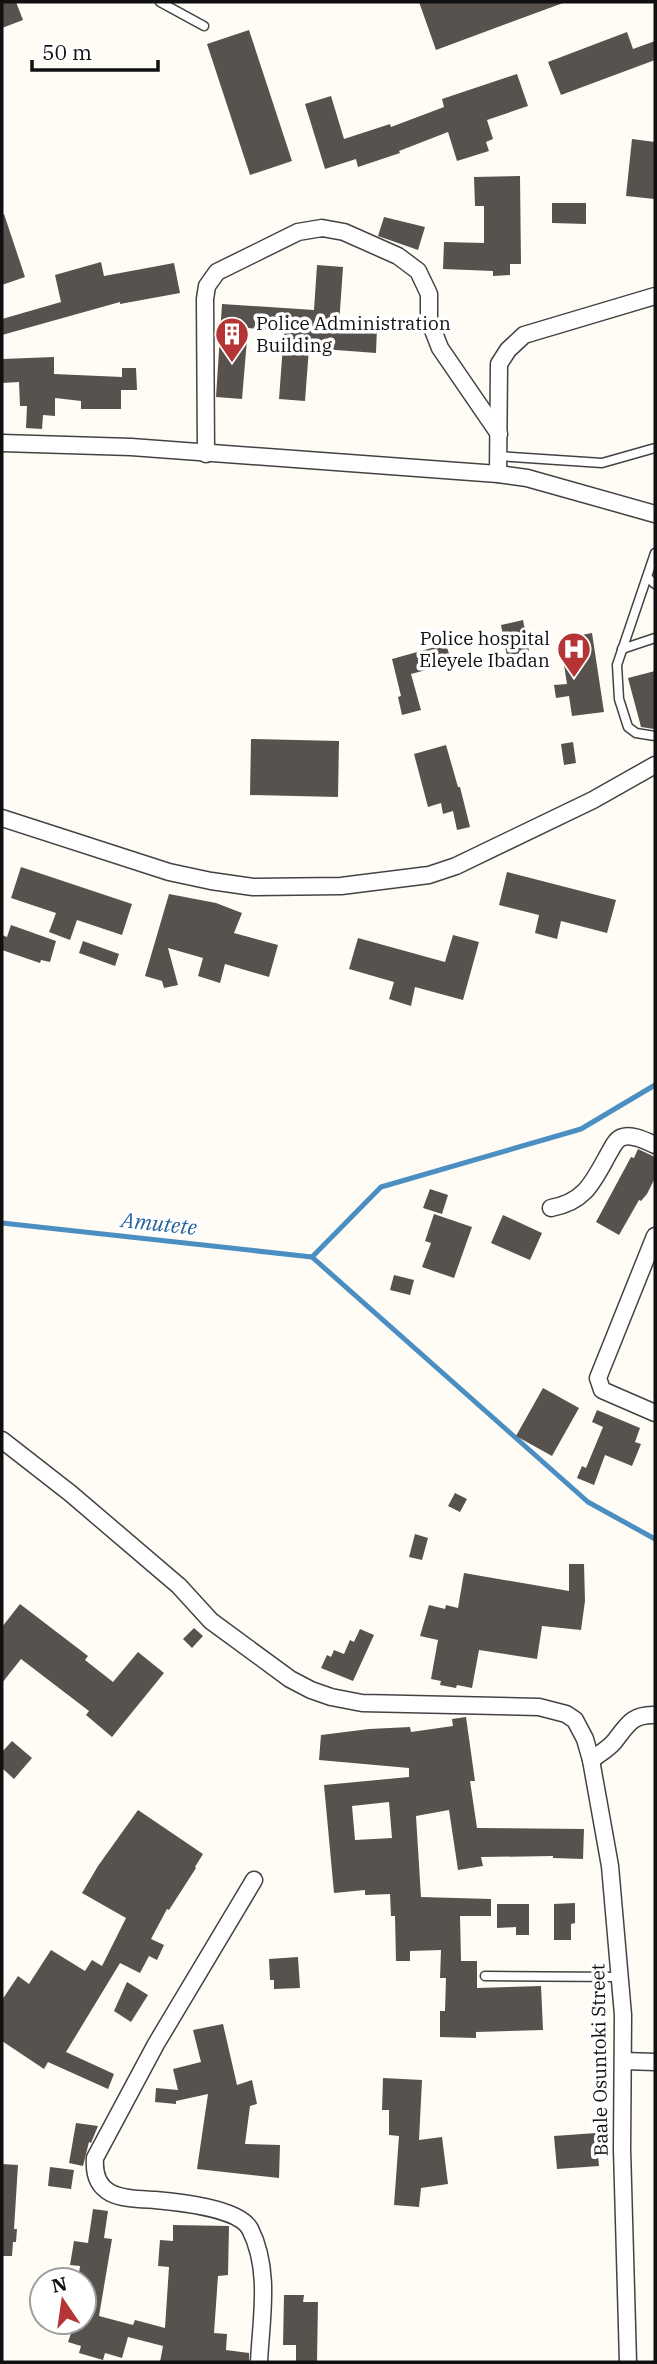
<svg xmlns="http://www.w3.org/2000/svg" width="657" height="2364" font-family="'IBM Plex Serif',serif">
<rect width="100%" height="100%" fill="#fefcf5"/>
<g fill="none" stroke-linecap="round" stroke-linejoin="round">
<!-- stream -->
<g stroke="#4b8ec2" stroke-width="5">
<polyline points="2,1223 312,1257"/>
<polyline points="312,1257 588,1502 655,1539"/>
<polyline points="312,1257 381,1187 581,1129 655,1085"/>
</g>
</g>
<!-- building -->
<g fill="#58524e" fill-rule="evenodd">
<polygon points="2,2 16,2 23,20 2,28"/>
<polygon points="419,2 563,2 563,3 436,50"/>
<polygon points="249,30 292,161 250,175 207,44"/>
<polygon points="627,32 633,49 655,41 655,60 561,95 548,62"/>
<polygon points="517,74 528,106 487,120 493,139 486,142 489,151 457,161 448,132 399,151 400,153 358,167 356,159 325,169 305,104 331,96 344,139 390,124 391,127 444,107 442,99"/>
<polygon points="632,139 655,142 655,199 626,196"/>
<polygon points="520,176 521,264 510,264 510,275 493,276 493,271 443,269 444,242 484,243 484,206 475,206 474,177"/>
<polygon points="552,203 586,203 586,224 552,223"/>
<polygon points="4,214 25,277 2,285 2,215"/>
<polygon points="384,217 425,227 418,250 378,236"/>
<polygon points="101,262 104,276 174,263 180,293 120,304 120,302 2,335 2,319 61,302 55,275"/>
<polygon points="317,265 343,267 339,325 377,327 376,353 309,348 305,401 279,399 284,331 248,328 242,399 216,397 222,304 314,310"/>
<polygon points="54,357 54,374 122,377 122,368 136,368 137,390 121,390 121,409 81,409 81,401 55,398 55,416 43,415 42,429 26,428 27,406 20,406 19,382 2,383 2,359"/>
<polygon points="523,620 529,651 507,656 501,625"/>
<polygon points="592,633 604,712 572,716 569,696 556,698 554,685 567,684 560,639"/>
<polygon points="446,644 450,657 435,661 437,667 411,674 421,710 402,715 398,697 401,696 392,659"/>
<polygon points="655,671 655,729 654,729 641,727 628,678"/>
<polygon points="251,739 339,741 338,797 250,795"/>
<polygon points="573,742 576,763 564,765 561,744"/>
<polygon points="446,745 458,787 460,787 470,827 457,830 453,811 443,814 441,803 428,807 414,754"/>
<polygon points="21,867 132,904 122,935 77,920 70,940 49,932 56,913 11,898"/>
<polygon points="507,872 616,900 607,933 561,921 557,939 535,933 539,915 499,905"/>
<polygon points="169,894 216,903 242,913 234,933 278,945 269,977 225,964 220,983 198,976 203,958 168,948 178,985 164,988 162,981 145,976"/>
<polygon points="11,925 56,941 50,962 41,960 40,963 2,950 2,935 7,937"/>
<polygon points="453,935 479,942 463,1000 415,987 411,1006 389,999 394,982 349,969 358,938 445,962"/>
<polygon points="83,941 119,954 115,966 79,953"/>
<polygon points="638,1149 655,1157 655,1178 647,1194 641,1201 639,1200 619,1235 596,1222 631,1157 634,1158"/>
<polygon points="430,1189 448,1195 442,1214 423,1208"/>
<polygon points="434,1214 472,1227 454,1278 422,1267 431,1243 425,1241"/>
<polygon points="503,1215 542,1233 530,1260 491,1243"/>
<polygon points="394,1275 414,1280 410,1295 390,1290"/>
<polygon points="543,1388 579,1408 552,1456 516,1436"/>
<polygon points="597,1410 640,1428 635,1442 641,1444 632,1466 605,1455 594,1485 577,1478 582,1466 586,1468 603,1427 592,1422"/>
<polygon points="455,1493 467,1499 460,1512 448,1506"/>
<polygon points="415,1534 428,1538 422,1560 409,1557"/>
<polygon points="569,1564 584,1564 585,1601 581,1630 542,1626 537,1659 479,1650 472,1688 457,1685 456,1688 440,1685 441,1681 431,1679 438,1640 420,1636 429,1605 445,1609 446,1605 458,1608 464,1573 569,1591"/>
<polygon points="20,1604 88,1656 85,1660 113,1682 138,1652 164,1673 112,1737 86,1715 89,1711 21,1659 2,1683 2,1627"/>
<polygon points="194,1628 203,1636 192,1648 183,1639"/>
<polygon points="360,1629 374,1635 353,1681 321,1668 327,1655 331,1657 334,1650 344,1654 350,1640 354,1642"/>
<path d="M 466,1717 L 475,1781 L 470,1781 L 477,1828 L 584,1829 L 583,1859 L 553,1858 L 553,1856 L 481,1857 L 483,1866 L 458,1870 L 449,1810 L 416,1816 L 421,1897 L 491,1899 L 491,1916 L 460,1916 L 461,1961 L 477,1961 L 477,1988 L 541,1986 L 543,2030 L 476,2032 L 476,2038 L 440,2037 L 440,2011 L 445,2011 L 446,1978 L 440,1978 L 441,1950 L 410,1951 L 410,1961 L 396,1961 L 395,1916 L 391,1916 L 390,1894 L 365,1895 L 365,1890 L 334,1893 L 324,1785 L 409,1777 L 409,1768 L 319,1760 L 321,1735 L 369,1729 L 410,1727 L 411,1732 L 453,1726 L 452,1719 ZM 389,1802 L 392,1838 L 355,1840 L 352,1806 Z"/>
<polygon points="12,1741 32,1758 14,1779 2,1768 2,1752"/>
<polygon points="138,1810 203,1854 195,1867 196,1868 169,1910 167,1909 151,1939 164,1945 157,1960 149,1956 140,1973 120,1963 66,2052 114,2074 108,2089 48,2062 44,2069 2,2041 2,2000 18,1976 29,1984 51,1950 85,1971 92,1960 102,1966 126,1918 82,1893 98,1866"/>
<polygon points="575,1903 575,1923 571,1924 571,1940 554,1940 554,1904"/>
<polygon points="497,1904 529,1904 529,1935 516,1935 516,1927 497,1928"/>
<polygon points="298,1957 300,1988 274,1989 274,1980 270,1980 269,1959"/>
<polygon points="127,1982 148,1995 131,2022 114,2011"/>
<polygon points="223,2024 237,2085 252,2080 257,2104 250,2106 245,2144 280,2145 279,2178 197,2169 208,2094 176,2101 176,2104 155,2102 156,2088 178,2090 173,2069 201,2062 193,2030"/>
<polygon points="383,2078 422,2080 419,2140 442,2137 448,2184 421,2188 419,2207 394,2205 399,2136 389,2135 389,2110 382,2110"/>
<polygon points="76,2123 98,2126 91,2143 89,2142 83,2166 69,2163"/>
<polygon points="596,2133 599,2166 557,2169 554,2136"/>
<polygon points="2,2164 18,2165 14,2229 17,2229 16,2242 13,2242 12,2256 2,2256"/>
<polygon points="50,2167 74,2170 71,2189 48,2186"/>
<polygon points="93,2209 108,2211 104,2238 112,2239 99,2316 133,2325 135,2320 165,2328 169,2267 158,2266 160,2240 173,2241 173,2225 229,2226 228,2275 218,2276 214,2333 227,2334 226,2350 249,2353 249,2362 160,2362 163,2346 128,2337 122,2358 105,2353 103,2360 79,2353 81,2346 68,2342 75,2322 84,2322 84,2280 78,2280 80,2266 70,2265 74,2241 88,2243"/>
<polygon points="284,2295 304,2295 303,2302 318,2302 317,2362 296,2362 296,2345 283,2345"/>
</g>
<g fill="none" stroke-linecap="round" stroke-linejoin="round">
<!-- service casing -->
<g stroke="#434343" stroke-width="11">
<g id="service">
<polyline points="160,2 204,26"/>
<polyline points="498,456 602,463 655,448"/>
<polyline points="655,553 617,665 619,699 628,727 636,733 655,736"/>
<polyline points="647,577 655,584"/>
<polyline points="622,649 655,638"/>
<polyline points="485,1976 620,1977"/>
</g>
</g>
<!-- minor casing -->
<g stroke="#434343" stroke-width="19">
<g id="minor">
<polyline points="2,443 131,447 498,474 527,478 655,514"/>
<polyline points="206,454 205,299 207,286 217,272 298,232 322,228 344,232 398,256 418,271 429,294 429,320 440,348 499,434"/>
<polyline points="498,474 499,364 508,350 524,335 655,296"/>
<polyline points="2,818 169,872 211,881 253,887 341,886 429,875 456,866 593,800 655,765"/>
<path d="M 551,1208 C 585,1202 593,1182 609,1153 C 613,1147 615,1139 623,1137 C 633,1134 646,1141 655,1145"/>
<polyline points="655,1236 598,1378 602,1390 655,1413"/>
<polyline points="2,1440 70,1493 179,1586 211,1621 290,1679 311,1690 331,1697 362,1703 539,1707 566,1714 575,1720 585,1739 591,1760 610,1866 623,2015 622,2149 628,2362"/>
<path d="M 591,1760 C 599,1754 608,1749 614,1742 C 627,1726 631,1714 655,1715"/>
<path d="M 254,1880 L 156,2044 L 95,2158 C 92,2199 124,2198 155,2200 C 177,2202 239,2208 250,2229 C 271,2270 261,2319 259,2362"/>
<polyline points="624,2061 655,2062"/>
</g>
</g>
<!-- service -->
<use href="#service" stroke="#fff" stroke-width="8"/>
<!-- minor -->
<use href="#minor" stroke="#fff" stroke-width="16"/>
</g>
<!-- icons -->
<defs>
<g id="building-pin" transform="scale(1.75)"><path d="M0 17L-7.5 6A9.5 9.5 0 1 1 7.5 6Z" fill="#b53435" stroke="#fff"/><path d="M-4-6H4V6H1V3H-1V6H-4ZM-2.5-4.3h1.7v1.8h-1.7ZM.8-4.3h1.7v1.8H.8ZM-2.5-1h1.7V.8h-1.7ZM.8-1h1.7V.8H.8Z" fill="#fff"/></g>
<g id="hospital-pin" transform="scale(1.75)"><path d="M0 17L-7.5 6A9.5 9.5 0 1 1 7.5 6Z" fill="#b53435" stroke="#fff"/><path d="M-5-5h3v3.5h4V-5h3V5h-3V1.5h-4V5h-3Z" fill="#fff"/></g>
</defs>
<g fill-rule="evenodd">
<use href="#building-pin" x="232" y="334"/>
<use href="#hospital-pin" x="574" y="649"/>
</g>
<g text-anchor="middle" stroke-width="7" stroke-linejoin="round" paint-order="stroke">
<!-- poi labels -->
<g font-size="19" fill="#101010" stroke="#fff" text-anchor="start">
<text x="256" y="330">Police Administration<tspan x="256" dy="22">Building</tspan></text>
<text x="550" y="645" text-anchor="end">Police hospital<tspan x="550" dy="22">Eleyele Ibadan</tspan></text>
</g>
<!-- street labels -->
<g font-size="19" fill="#101010" stroke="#fff">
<text transform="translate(599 2060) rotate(-91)" y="7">Baale Osuntoki Street</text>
</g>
<!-- water labels -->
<g font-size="21" font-style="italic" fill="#236198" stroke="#fff">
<text transform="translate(159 1224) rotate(6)" y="7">Amutete</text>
</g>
</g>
<!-- border -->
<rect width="657" height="2364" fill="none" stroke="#101010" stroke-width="7"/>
<!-- north arrow -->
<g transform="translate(63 2301) rotate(347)"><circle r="33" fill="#ffffff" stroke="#9f9f9f" stroke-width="2"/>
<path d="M0-5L12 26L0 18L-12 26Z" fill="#b53435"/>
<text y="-10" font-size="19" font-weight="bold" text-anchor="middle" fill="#101010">N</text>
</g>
<!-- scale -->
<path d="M32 60v10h126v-10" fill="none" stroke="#101010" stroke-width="3.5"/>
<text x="42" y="60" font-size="21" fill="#101010" stroke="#ffffff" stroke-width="5" paint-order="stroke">50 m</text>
</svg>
